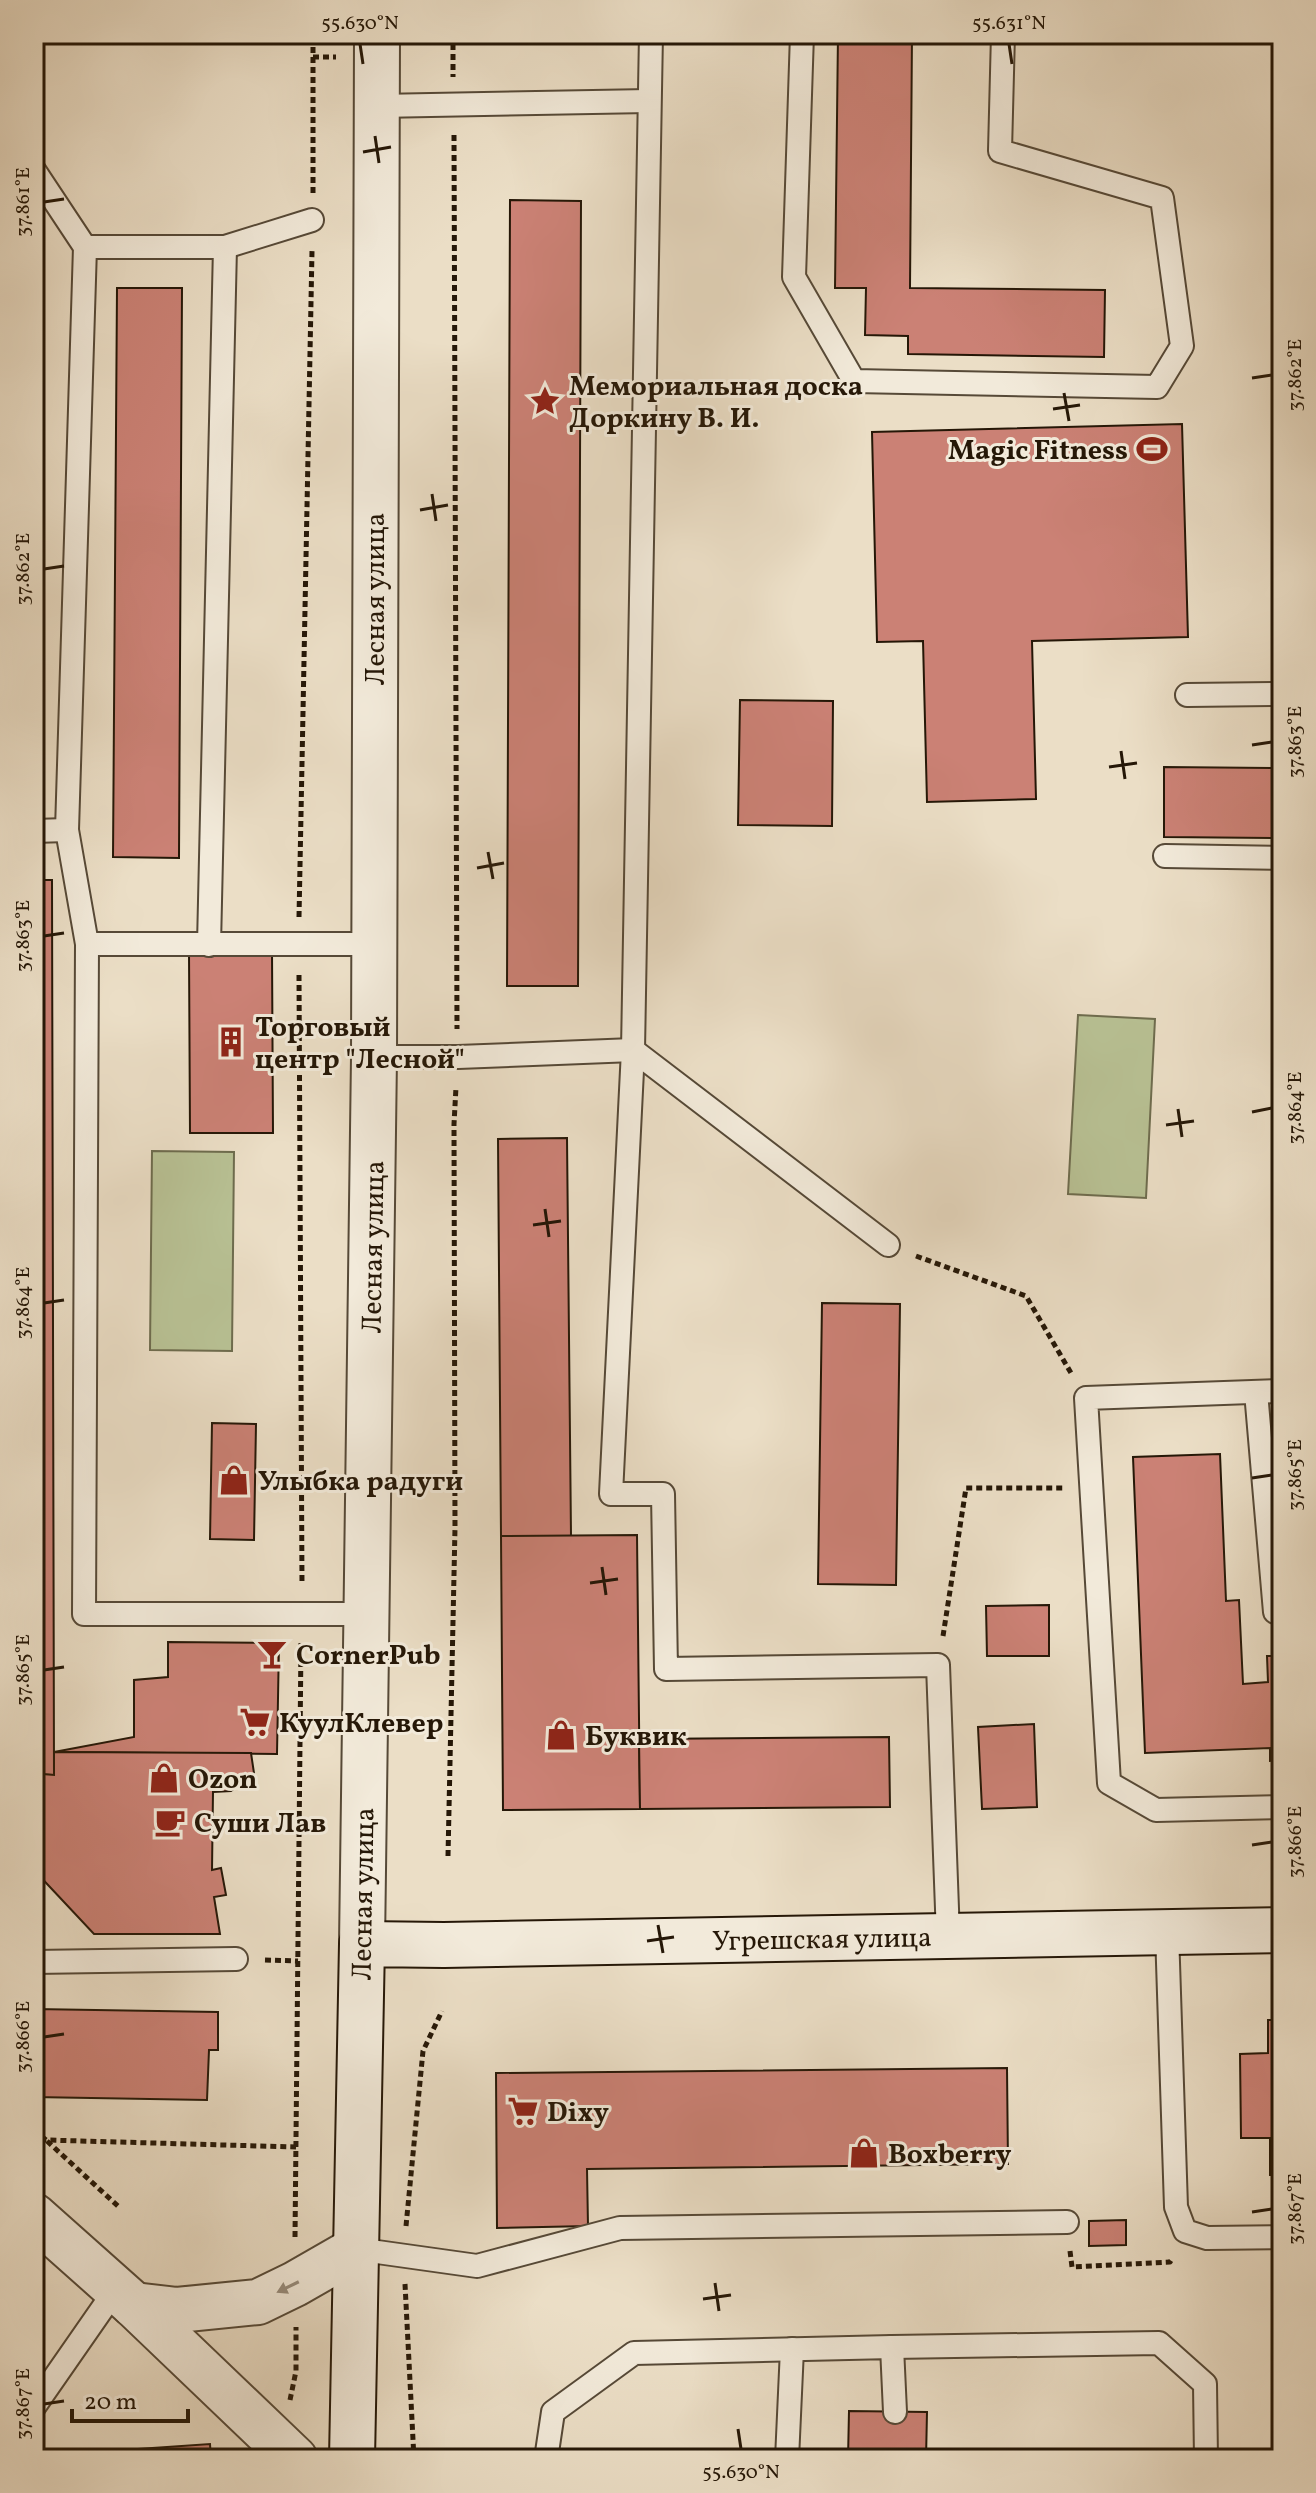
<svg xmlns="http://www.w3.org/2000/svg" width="1316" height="2493" font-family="Vollkorn,serif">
<rect width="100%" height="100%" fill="#ebdec6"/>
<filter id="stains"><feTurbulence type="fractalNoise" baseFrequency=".0025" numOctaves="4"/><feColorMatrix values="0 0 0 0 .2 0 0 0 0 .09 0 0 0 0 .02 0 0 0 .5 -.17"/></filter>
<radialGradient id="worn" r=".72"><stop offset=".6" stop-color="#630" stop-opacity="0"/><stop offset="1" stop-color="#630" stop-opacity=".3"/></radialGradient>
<!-- green -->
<g fill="#b8c194" stroke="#6e6c4e" stroke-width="2">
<polygon points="1078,1015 1155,1019 1146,1198 1068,1194"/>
<polygon points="152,1151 234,1152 232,1351 150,1350"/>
</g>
<!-- building -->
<g fill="#cb8175" stroke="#251707" stroke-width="2">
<polygon points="511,34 587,34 586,39 511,38"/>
<polygon points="838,34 912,34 910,288 1105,290 1104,357 908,354 908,336 865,335 866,288 835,288"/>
<polygon points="510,200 581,201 578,986 507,986"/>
<polygon points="117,288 182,288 179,858 113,857"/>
<polygon points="1182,424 1188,637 1032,641 1036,799 927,802 923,641 877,642 872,432"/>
<polygon points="740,700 833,701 832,826 738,825"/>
<polygon points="1164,767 1282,768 1282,838 1164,837"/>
<polygon points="34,880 52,880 54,1775 34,1774"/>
<polygon points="189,951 272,951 273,1133 190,1133"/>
<polygon points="567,1138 571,1536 501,1536 498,1139"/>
<polygon points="822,1303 900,1304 896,1585 818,1584"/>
<polygon points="212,1423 256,1424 254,1540 210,1539"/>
<polygon points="1220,1454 1226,1601 1239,1600 1243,1684 1268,1682 1267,1656 1282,1656 1282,1760 1270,1761 1270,1748 1145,1753 1133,1457"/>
<polygon points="637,1535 640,1809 503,1810 501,1536"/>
<polygon points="1049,1605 1049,1656 987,1656 986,1606"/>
<polygon points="168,1642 279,1643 277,1754 54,1752 134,1737 134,1680 168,1677"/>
<polygon points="1034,1724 1037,1807 982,1809 978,1727"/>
<polygon points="889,1737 890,1807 640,1809 639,1739"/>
<polygon points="54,1752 251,1753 254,1773 231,1791 213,1792 212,1870 221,1868 226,1895 214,1897 220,1934 94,1934 34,1870 34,1821 42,1821 42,1774 54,1775"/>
<polygon points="34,2009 218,2012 218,2050 209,2050 207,2100 34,2097"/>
<polygon points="1268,2020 1282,2020 1282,2175 1270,2175 1270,2138 1241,2138 1240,2054 1268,2053"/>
<polygon points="1007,2068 1008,2164 587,2169 588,2226 497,2228 496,2073"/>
<polygon points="1126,2220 1126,2245 1089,2246 1089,2221"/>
<polygon points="849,2411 927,2412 926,2459 848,2459"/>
<polygon points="210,2444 211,2459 125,2459 124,2450"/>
</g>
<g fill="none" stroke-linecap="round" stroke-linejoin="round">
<!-- service casing -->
<g stroke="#564937" stroke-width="26">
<g id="service">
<polyline points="651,34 633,1050 611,1494 663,1494 666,1669 938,1665 948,1936"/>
<polyline points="802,34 794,277 854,381 1157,387 1182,346 1162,198 1000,151 1003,34"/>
<polyline points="378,106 649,101"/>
<polyline points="34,170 85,247 67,830 87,944 84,1614 368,1614"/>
<polyline points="85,247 225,247 209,945"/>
<polyline points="225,247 312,220"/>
<polyline points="1187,695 1282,694"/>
<polyline points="34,831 67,830"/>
<polyline points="1165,856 1282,858"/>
<polyline points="87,944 373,944"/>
<polyline points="374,1057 458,1057 633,1050 888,1245"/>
<polyline points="1282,1391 1086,1398 1109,1783 1156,1810 1282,1807"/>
<polyline points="1256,1392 1275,1612 1282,1612"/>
<polyline points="1167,1932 1176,2207 1185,2231 1207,2238 1282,2237"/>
<polyline points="34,1962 236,1959"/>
<polyline points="356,2249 477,2266 620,2228 1067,2222"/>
<polyline points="892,2347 1159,2343 1205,2384 1206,2459"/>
<polyline points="34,2407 116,2289"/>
<polyline points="546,2459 553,2412 634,2353 892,2347 895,2412"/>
<polyline points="787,2459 792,2349"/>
</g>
</g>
<!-- tertiary casing -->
<g stroke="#564937" stroke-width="48">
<g id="tertiary">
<polyline points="362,1944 374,1057 377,34"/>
<polyline points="34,2216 134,2305 295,2459"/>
<polyline points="134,2305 177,2310 258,2302 295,2284 356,2249"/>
</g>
</g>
<!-- secondary casing -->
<g stroke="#251707" stroke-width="48">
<polyline id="secondary" points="352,2459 362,1944 444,1945 1282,1930"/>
</g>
<!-- path -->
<g stroke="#251707" stroke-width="5" stroke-dasharray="6 4" stroke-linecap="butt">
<polyline points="453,34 453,77"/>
<polyline points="313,57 336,57"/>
<polyline points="454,135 457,1029"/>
<polyline points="313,193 313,34"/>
<polyline points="299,917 312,251"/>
<polyline points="299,975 302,1585"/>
<polyline points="916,1256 1026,1296 1071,1373"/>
<polyline points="943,1636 966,1488 1063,1488"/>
<polyline points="448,1856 455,1528 454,1124 456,1087"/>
<polyline points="265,1960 298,1961"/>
<polyline points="34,2130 46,2140 296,2147"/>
<polyline points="47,2141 119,2207"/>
<polyline points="406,2226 423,2051 442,2011"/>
<polyline points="295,2237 301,1643"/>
<polyline points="1070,2251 1072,2267 1170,2262 1172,2259"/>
<polyline points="405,2284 414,2459"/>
<polyline points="290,2400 296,2371 296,2327"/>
</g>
<!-- service -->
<use href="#service" stroke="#f2eada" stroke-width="22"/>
<!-- tertiary -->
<use href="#tertiary" stroke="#f2eada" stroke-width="44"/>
<!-- secondary -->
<use href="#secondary" stroke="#f2eada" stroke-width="44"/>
</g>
<!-- one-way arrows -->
<defs><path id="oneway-solid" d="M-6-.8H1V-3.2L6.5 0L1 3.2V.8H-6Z" transform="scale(2)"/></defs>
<use fill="#968b7b" href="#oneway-solid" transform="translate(288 2287) rotate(154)"/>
<!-- ticks -->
<path fill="none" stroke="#251707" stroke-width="3" d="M 360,44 L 363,64M 1009,44 L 1012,64M 375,136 L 379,163M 363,152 L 391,147M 44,202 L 64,199M 1252,378 L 1272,375M 1064,393 L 1069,421M 1053,409 L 1080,405M 432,494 L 436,521M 420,510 L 448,505M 44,569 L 64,566M 1252,745 L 1272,742M 1121,751 L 1125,779M 1109,767 L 1137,763M 488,852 L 493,879M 477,868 L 504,863M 44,936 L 64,933M 1178,1109 L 1182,1137M 1252,1112 L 1272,1108M 1166,1125 L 1194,1121M 545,1209 L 549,1237M 533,1225 L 561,1221M 44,1303 L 64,1300M 1252,1478 L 1272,1475M 602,1567 L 606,1595M 590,1583 L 618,1579M 44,1670 L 64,1667M 1252,1845 L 1272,1842M 658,1925 L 663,1953M 647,1941 L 674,1937M 44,2037 L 64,2034M 1252,2212 L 1272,2209M 715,2283 L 719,2311M 703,2299 L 731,2295M 44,2404 L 64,2401M 738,2429 L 741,2449"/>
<!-- icons -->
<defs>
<g id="sight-bare" transform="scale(2.4)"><path d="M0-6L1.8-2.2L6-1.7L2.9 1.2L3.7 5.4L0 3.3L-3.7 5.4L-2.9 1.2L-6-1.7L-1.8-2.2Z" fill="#8f2418" stroke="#f2eada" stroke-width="2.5" paint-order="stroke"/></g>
<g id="stadium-bare" transform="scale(2.4)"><path d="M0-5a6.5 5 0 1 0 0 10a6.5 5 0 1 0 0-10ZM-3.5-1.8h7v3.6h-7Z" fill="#8f2418" stroke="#f2eada" stroke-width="2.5" paint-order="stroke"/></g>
<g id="building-bare" transform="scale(2.4)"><path d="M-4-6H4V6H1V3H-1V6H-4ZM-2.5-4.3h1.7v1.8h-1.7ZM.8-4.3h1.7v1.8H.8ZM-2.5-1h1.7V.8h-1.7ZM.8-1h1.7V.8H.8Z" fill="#8f2418" stroke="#f2eada" stroke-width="2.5" paint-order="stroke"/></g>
<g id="shop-bare" transform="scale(2.4)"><path d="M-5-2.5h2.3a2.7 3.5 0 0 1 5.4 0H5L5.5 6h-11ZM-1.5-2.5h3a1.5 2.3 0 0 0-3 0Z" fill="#8f2418" stroke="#f2eada" stroke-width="2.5" paint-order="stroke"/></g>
<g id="bar-bare" transform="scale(2.4)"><path d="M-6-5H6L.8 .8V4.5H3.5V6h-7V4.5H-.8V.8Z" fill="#8f2418" stroke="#f2eada" stroke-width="2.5" paint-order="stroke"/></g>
<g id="supermarket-bare" transform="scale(2.4)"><path d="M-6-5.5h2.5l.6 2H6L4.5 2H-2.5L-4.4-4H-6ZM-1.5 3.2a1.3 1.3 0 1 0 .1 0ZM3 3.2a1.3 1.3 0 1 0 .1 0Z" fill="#8f2418" stroke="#f2eada" stroke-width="2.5" paint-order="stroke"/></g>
<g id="cafe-bare" transform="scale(2.4)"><path d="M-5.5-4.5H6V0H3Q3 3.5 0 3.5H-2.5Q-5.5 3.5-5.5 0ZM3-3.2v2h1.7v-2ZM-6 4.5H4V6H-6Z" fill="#8f2418" stroke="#f2eada" stroke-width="2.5" paint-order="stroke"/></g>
</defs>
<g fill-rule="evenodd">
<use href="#sight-bare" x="545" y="401"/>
<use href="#stadium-bare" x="1152" y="449"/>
<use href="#building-bare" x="231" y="1042"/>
<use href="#shop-bare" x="234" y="1480"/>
<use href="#bar-bare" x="272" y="1654"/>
<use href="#supermarket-bare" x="255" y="1722"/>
<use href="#shop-bare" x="561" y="1735"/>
<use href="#shop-bare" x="164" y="1778"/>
<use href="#cafe-bare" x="170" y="1822"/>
<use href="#supermarket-bare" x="523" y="2111"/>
<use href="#shop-bare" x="864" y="2153"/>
</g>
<g text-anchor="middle" stroke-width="6" stroke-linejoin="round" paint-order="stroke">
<!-- poi labels -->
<g font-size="28" font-weight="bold" fill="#251707" stroke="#f2eada" text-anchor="start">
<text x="569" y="395">Мемориальная доска<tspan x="569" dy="32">Доркину В. И.</tspan></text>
<text x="1128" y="459" text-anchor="end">Magic Fitness</text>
<text x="255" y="1036">Торговый<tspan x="255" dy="32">центр "Лесной"</tspan></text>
<text x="258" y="1490">Улыбка радуги</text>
<text x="296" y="1664">CornerPub</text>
<text x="279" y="1732">КуулКлевер</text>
<text x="585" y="1745">Буквик</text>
<text x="188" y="1788">Ozon</text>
<text x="194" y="1832">Суши Лав</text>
<text x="547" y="2121">Dixy</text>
<text x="888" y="2163">Boxberry</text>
</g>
<!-- street labels -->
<g font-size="28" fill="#251707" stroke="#f2eada">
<text transform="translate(374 599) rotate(-90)" y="10">Лесная улица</text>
<text transform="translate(372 1247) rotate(-89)" y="10">Лесная улица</text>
<text transform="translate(362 1894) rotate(-89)" y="10">Лесная улица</text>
<text transform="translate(822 1938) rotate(-1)" y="10">Угрешская улица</text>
</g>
</g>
<!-- margin -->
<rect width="1316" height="2493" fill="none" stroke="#ebdec6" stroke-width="88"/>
<!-- scale -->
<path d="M72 2409v12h116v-12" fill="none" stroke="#251707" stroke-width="4"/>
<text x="84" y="2409" font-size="24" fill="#251707" stroke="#f2eada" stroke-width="6" paint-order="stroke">20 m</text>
<rect x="44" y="44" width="1228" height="2405" fill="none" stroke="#251707" stroke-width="3"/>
<g font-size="20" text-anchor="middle" fill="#251707">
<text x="360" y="29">55.630°N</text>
<text x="1009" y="29">55.631°N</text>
<text transform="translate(22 202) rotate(-90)" y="7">37.861°E</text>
<text transform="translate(1294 375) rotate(-90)" y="7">37.862°E</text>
<text transform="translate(22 569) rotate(-90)" y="7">37.862°E</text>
<text transform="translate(1294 742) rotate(-90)" y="7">37.863°E</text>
<text transform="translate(22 936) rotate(-90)" y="7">37.863°E</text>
<text transform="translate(1294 1108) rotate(-90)" y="7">37.864°E</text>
<text transform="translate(22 1303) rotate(-90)" y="7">37.864°E</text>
<text transform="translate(1294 1475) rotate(-90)" y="7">37.865°E</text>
<text transform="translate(22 1670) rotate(-90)" y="7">37.865°E</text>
<text transform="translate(1294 1842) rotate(-90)" y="7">37.866°E</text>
<text transform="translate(22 2037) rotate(-90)" y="7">37.866°E</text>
<text transform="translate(1294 2209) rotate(-90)" y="7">37.867°E</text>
<text transform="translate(22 2404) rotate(-90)" y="7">37.867°E</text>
<text x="741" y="2478">55.630°N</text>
</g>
<rect width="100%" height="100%" filter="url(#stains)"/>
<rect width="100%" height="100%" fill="url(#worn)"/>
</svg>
